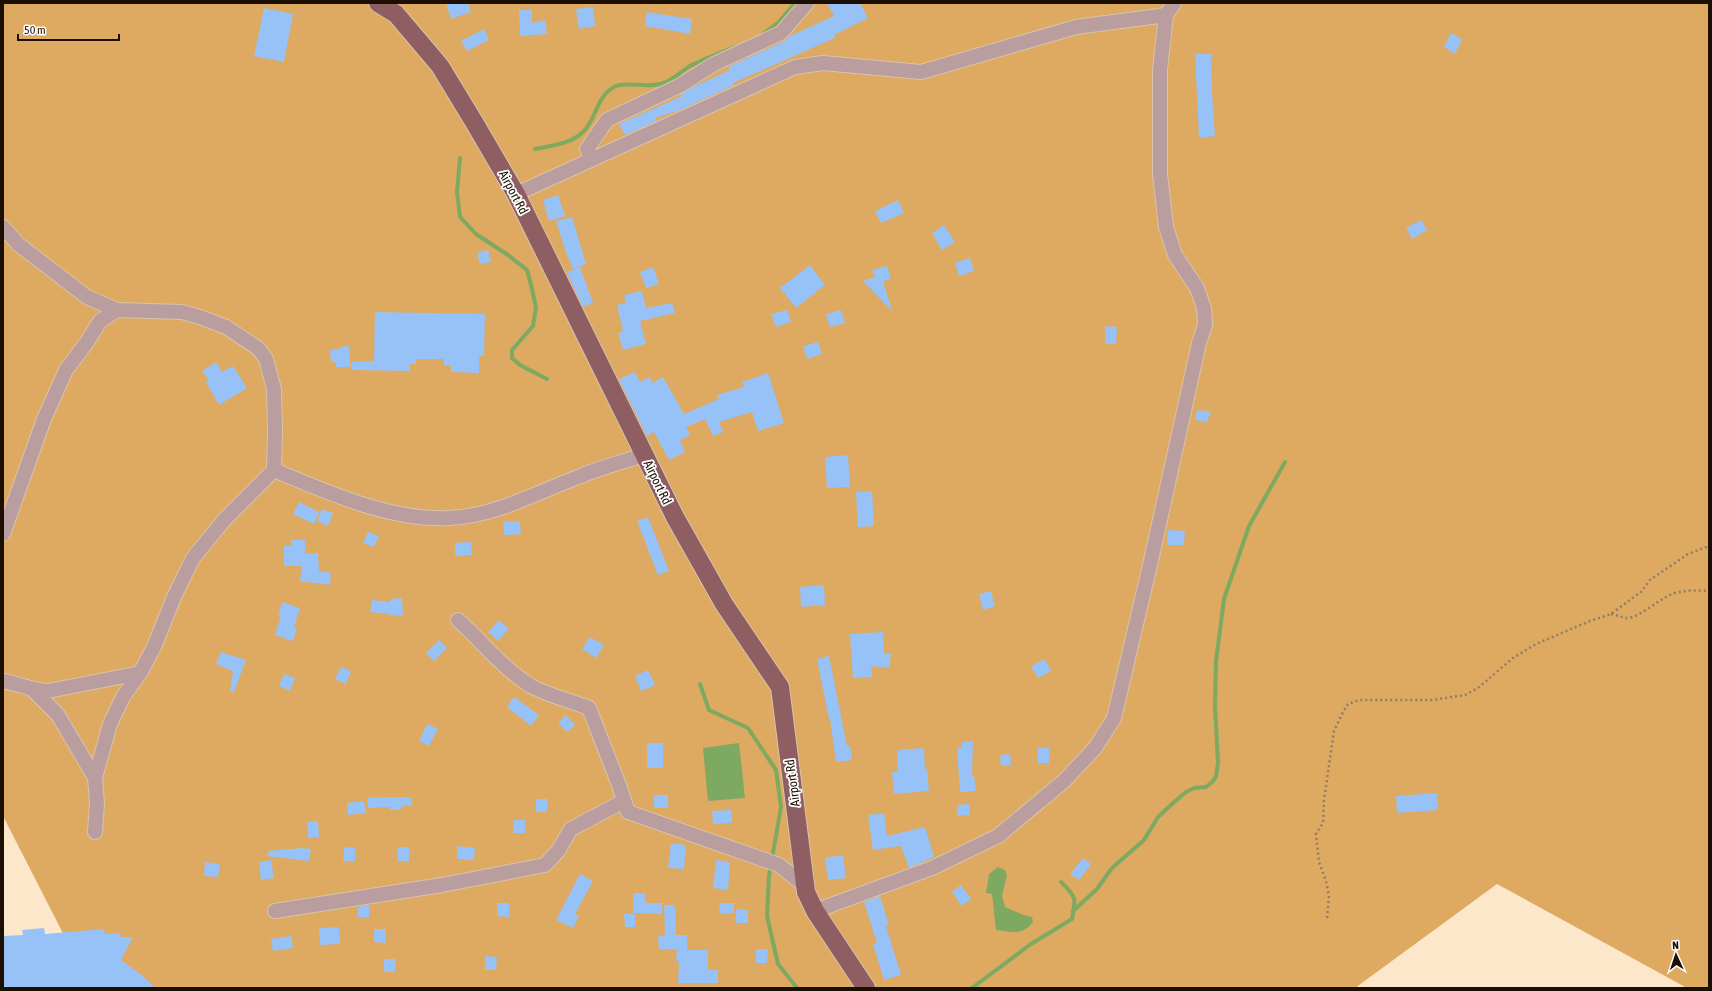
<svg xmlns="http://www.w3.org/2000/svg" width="1712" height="991" font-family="'Asap Condensed',sans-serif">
<rect width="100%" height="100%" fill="#fde7ca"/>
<!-- forest -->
<polygon fill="#dea960" points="3,3 1709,3 1709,988 1687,988 1497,884 1355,988 91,988 3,816"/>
<!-- water -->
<g fill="#7ea961">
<polygon points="739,743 745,798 708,801 703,748"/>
<path d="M 998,867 L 1005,870 L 1007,875 L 1002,896 L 1005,907 L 1021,914 L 1032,917 L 1033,922 C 1022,936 1012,932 996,930 L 992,894 L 986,893 L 989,874 Z"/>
</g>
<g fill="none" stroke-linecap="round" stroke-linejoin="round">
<!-- stream -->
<g stroke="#7ea961" stroke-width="4">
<polyline points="759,37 779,22 795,3"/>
<path d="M 535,149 C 550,146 571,144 583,132 C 597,119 596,95 616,86 C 630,81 647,89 664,83 C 675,79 682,70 692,65 C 706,58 720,53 735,47"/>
<polyline points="460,158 457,192 460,217 476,234 508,255 527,270 531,285 536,307 533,326 512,350 512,358 520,365 547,379"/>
<polyline points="700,684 709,710 748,728 776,770 781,807 769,876 767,916 778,964 797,988"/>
<polyline points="1073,911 1097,889 1112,868 1144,840 1158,817 1173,803 1186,792 1194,788 1206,787 1212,782 1216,777 1218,763 1215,706 1216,661 1224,599 1249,526 1285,462"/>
<path d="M 972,988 L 1031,944 L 1072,919 C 1076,899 1077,897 1061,882"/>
</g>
</g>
<!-- building -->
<g fill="#97c2f7">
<polygon points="446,3 468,3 471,12 451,19"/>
<polygon points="827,3 860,3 868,18 834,35 835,38 733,83 734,85 680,110 655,118 657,121 625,135 619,124 682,96 681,94 695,86 730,70 728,67 785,41 790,36 834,16"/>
<polygon points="593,7 595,26 579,29 576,9"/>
<polygon points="264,8 293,14 284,62 254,56"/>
<polygon points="519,10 532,10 532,23 545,20 547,34 520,36"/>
<polygon points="647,12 692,19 690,34 645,26"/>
<polygon points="484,29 489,40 467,51 461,41"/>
<polygon points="1451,33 1462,39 1455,54 1444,47"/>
<polygon points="1195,54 1211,54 1212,93 1215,136 1199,138"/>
<polygon points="558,195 565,216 549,221 543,200"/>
<polygon points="898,200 904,213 881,223 875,211"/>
<polygon points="572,217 586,264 573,269 565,250 556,221"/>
<polygon points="1421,220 1427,230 1412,239 1406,228"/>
<polygon points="944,225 955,242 942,250 932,233"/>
<polygon points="488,250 491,262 480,264 477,253"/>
<polygon points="970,258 974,271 959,276 955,263"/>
<polygon points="810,265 825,285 796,308 780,288"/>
<polygon points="887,266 891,279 883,281 892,311 863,281 875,277 872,270"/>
<polygon points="580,267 593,303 583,307 567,272"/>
<polygon points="653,267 659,284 646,288 640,272"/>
<polygon points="642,291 646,308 672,303 675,313 640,321 646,344 623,350 618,333 623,332 617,305 626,303 624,295"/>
<polygon points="787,310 791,322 776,327 771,314"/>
<polygon points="841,310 845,323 830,327 826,314"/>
<polygon points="375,312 485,314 484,356 479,356 479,373 451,372 451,365 444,365 444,359 416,359 416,364 410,364 410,371 351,370 351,362 374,361"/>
<polygon points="1105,326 1117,327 1116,344 1105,344"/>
<polygon points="818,342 822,354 807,359 803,346"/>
<polygon points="349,346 350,367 336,367 336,362 331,362 330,350 339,349 338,347"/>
<polygon points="216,362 222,372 233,366 247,388 219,405 206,382 209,380 202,371"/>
<polygon points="635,372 640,382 650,377 652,383 663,377 684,414 719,399 717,395 744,387 742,382 768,373 784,423 758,431 752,412 719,422 723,432 713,436 705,419 686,427 690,435 680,440 685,452 669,460 654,432 647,436 619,379"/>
<polygon points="1197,410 1211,412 1207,422 1195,420"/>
<polygon points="848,455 850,487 827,488 825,457"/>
<polygon points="872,491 874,526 858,527 856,492"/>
<polygon points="299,502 319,512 314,524 293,514"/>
<polygon points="322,509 333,513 328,526 317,521"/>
<polygon points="648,517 669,571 658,575 637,521"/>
<polygon points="520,521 521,534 504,535 503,522"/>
<polygon points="1168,530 1185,531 1184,545 1167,545"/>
<polygon points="368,532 379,536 374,547 363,543"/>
<polygon points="291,540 305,540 305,554 318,553 319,571 331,573 330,585 300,581 302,566 284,566 284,546 291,546"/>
<polygon points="471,542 472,555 455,556 455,543"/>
<polygon points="824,585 825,605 801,607 800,587"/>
<polygon points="991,591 995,606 983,610 979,594"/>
<polygon points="402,598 403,615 391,616 390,614 370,612 372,600 390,602 390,599"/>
<polygon points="282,602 300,608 294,627 297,628 293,641 275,635 281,616 278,615"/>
<polygon points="499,620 509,629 498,641 488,632"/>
<polygon points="883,632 884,653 891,654 889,668 871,666 872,677 853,678 850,634"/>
<polygon points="590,637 604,645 596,658 582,649"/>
<polygon points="439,640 447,648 434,661 426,653"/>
<polygon points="221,652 246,660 234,692 230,691 233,671 216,664"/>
<polygon points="829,656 847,746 850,746 852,760 836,762 830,719 829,719 817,659"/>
<polygon points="1045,659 1051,671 1038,678 1031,666"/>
<polygon points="341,667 351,671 346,684 335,679"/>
<polygon points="648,670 655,685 641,691 635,676"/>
<polygon points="284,674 295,678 290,691 279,686"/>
<polygon points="514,697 539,715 531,726 507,707"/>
<polygon points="566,715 575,725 567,732 558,723"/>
<polygon points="427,724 438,729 429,746 419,741"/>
<polygon points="973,741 972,776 974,776 976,791 960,792 957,748 962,748 962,742"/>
<rect x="647" y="743" width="16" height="25"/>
<polygon points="924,748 925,769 927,769 929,791 894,794 892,772 898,772 897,750"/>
<polygon points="1037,748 1049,748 1049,763 1038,763"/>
<polygon points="1010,754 1011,765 1001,766 1000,755"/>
<polygon points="1437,793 1438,810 1397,813 1396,796"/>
<rect x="654" y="795" width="14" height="13"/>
<polygon points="384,797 411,797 412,805 401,806 401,810 390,810 390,807 368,808 367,798"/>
<polygon points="536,799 548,799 547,812 536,812"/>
<polygon points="364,801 366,813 348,815 347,803"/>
<polygon points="969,804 970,815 957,816 957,805"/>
<polygon points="731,810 732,823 713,824 712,811"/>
<polygon points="884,813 887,836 925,827 934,857 909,868 901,846 873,850 868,815"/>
<polygon points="514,820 525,820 525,833 513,833"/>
<polygon points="318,821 319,837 308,838 307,822"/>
<polygon points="671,843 686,845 684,869 668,868"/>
<polygon points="457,846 475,848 474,860 457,859"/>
<polygon points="344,847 355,848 355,861 343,861"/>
<polygon points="398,847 409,847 409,861 397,861"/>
<polygon points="303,848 311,849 309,861 267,856 268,851"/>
<polygon points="843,855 846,878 828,880 825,858"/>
<polygon points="1083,858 1091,864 1079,880 1070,874"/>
<polygon points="271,860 274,878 261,880 259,862"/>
<polygon points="716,860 730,862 728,890 713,888"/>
<polygon points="205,862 220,864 218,877 204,876"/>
<polygon points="580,874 593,881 575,914 579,916 573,928 556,920"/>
<polygon points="961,885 971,899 962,906 952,892"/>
<polygon points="633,893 645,893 645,903 662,903 662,914 633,913"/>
<polygon points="880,896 889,925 886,926 901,975 884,980 873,944 877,943 864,902"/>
<polygon points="497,903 509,903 509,917 497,916"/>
<polygon points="719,903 734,903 734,913 720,914"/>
<polygon points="369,905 369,917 358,917 358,907"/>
<polygon points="664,905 675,905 676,935 687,935 687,950 708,950 708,969 718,970 718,983 678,983 679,961 676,961 677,949 659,949 658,936 665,936"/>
<polygon points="736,909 748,910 748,923 736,923"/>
<polygon points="624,914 635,914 635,927 625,927"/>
<polygon points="339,927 340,944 320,945 319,928"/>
<polygon points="44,928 45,934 104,929 105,934 122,933 119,937 133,937 121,960 143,976 155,988 3,988 3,936 23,935 22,930"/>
<polygon points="374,929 386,929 386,943 374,942"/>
<polygon points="291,936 293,948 273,951 271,939"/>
<polygon points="756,949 768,949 767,963 756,963"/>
<polygon points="485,956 497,957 496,970 485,970"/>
<polygon points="384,959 396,959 395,972 384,972"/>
</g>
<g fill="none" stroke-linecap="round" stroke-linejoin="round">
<!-- minor casing -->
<g stroke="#d9c4aa" stroke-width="16">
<g id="minor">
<polyline points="592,159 587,149 607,120 679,86 714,64 781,33 807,3"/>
<polyline points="516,194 795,67 823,63 921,72 1076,27 1166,15 1174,3"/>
<polyline points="3,227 18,244 87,297 117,310 182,312 200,317 226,327 259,349 266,359 274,389 275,430 274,470 225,519 193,558 174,597 154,647 140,673 123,697 110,724 95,778 97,803 95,832"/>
<path d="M 274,470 C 327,492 390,521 449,518 C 496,516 537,492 581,476 C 601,467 623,462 644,455"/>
<polyline points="3,534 44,419 66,370 87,342 100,321 117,310"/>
<path d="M 458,620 C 482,641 503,669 531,686 C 547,695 571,701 589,708 L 619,785 L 628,812 L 779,865 L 804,885"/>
<path d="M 3,681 C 20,684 31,690 48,691 L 140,673"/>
<polyline points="33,690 58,715 95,778"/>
<polyline points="275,911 442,885 545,865 558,851 571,829 624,801"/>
<polyline points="815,911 932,868 998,836 1064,781 1095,748 1114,718 1150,565 1199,343 1205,325 1204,308 1197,288 1175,255 1166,227 1160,174 1160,70 1166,15"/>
</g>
</g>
<!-- major casing -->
<g stroke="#d9c4aa" stroke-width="20">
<polyline id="major" points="378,3 396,14 440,66 474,122 516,194 675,517 724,604 780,687 806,892 815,911 866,988"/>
</g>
<!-- path -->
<g stroke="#8f7d68" stroke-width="2.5" stroke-dasharray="2 3" stroke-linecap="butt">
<path d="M 1611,614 C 1616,615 1621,617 1626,618 C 1638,619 1659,599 1672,594 C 1683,590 1697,590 1709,591"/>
<polyline points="1327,918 1329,896 1326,881 1319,862 1316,834 1323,823 1324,800 1334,731 1343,712 1348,704 1359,700 1432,700 1465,695 1478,688 1513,658 1536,644 1590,621 1611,614 1642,591 1650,580 1663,571 1688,554 1709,546"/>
</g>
<!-- minor -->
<use href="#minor" stroke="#ba9e9f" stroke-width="14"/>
<!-- major -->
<use href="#major" stroke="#8e5e62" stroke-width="18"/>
</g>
<g text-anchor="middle" stroke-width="3.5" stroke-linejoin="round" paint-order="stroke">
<!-- street labels -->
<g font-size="13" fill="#1c0f01" stroke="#fff">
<text transform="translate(514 192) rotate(62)" y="5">Airport Rd</text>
<text transform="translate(658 482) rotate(64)" y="5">Airport Rd</text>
<text transform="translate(792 783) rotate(-97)" y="5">Airport Rd</text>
</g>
</g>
<!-- border -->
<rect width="1712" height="991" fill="none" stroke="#1c0f01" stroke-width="8"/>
<!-- north arrow -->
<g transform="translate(1676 955) rotate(357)" stroke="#ffffff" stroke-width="3" paint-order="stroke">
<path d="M0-3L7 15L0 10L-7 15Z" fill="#1c0f01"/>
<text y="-6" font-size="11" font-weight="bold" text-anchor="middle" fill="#1c0f01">N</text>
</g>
<!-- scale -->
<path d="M18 34v6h101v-6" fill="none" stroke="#1c0f01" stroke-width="2"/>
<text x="24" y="34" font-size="12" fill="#1c0f01" stroke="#ffffff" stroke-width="3" paint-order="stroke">50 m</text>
</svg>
